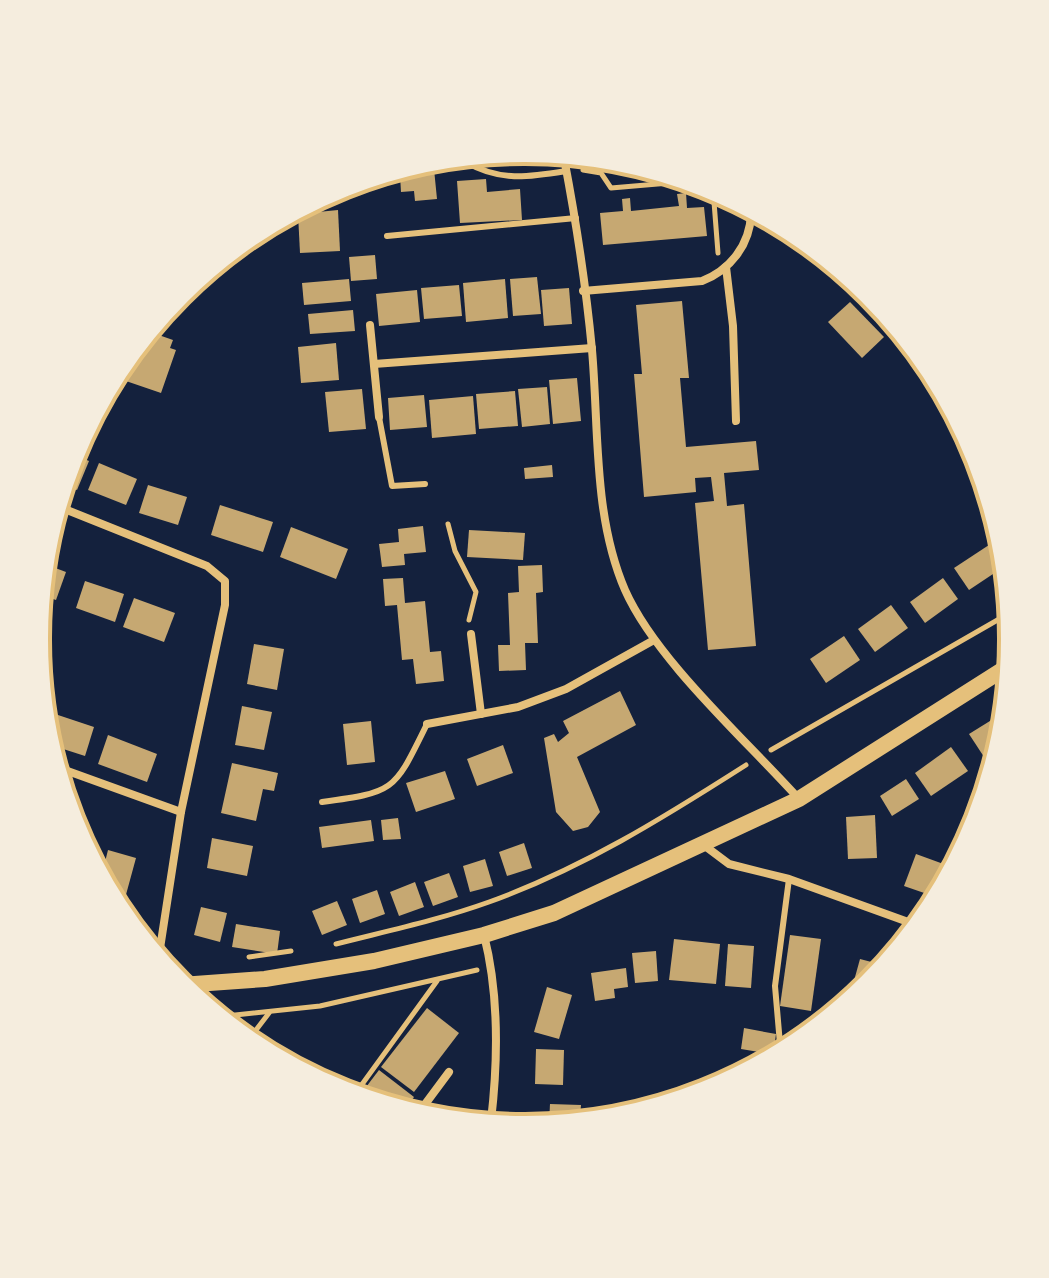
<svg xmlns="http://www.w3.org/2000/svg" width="1049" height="1278" font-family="'Titillium Web',sans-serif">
<rect width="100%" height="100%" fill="#14213d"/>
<!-- building -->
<g fill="#c6a872">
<polygon points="514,153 514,164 495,164 494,157"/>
<polygon points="434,169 437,199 415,201 414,191 401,192 400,175"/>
<polygon points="486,179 487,192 520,189 522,220 460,223 457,181"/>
<polygon points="686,193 687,208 704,207 707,236 603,245 600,213 623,211 622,199 630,198 631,211 679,206 677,194"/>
<polygon points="338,210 340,251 300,253 298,214"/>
<polygon points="375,255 377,279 351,281 349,257"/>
<polygon points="537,277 541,314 513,316 510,279"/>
<polygon points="349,279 351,301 304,305 302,283"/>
<polygon points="505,279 508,318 466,322 463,283"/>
<polygon points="459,285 462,316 424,319 421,288"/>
<polygon points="569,288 572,324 544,326 541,290"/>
<polygon points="417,290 420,322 379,326 376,294"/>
<polygon points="682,301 689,378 680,378 686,447 756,441 759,470 724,473 727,506 744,504 756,646 708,650 695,503 714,501 711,477 695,478 696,492 644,497 634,374 642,374 636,305"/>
<polygon points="850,302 884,337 862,358 828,322"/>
<polygon points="353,310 355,331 310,334 308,314"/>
<polygon points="153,333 173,340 170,348 176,350 161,393 123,380 119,390 116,388"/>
<polygon points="336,343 339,380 301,383 298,347"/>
<polygon points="577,378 581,421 553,424 549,380"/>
<polygon points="547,387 550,424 522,427 518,389"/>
<polygon points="362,389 366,429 329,432 325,392"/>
<polygon points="515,391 518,426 479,429 476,394"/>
<polygon points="424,395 427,427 390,430 388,398"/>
<polygon points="473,396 476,434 432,438 429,400"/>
<polygon points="73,454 89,461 77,490 67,486"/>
<polygon points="99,463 137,479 126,505 88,490"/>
<polygon points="552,465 553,477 525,479 524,468"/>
<polygon points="148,485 187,497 178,525 139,513"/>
<polygon points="220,505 273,522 263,552 211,535"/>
<polygon points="423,526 426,552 404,554 405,565 382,567 379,544 399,542 398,529"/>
<polygon points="291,527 348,549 336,579 280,557"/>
<polygon points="469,530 525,533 523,560 467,557"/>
<polygon points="992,543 999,570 969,590 954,568"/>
<polygon points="542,565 543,592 536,593 538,643 525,643 526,670 499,671 498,645 510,645 508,593 519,592 518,566"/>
<polygon points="50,566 66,572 56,600 44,596"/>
<polygon points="403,578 405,603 425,601 430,652 441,651 444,681 416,684 413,659 402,660 397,605 385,606 383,579"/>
<polygon points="943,578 958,599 925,623 910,602"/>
<polygon points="85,581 124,594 115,622 76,608"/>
<polygon points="134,598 175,613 164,642 123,627"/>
<polygon points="891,605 908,628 875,652 858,629"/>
<polygon points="844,636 860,660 826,683 810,659"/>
<polygon points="254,644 284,649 277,690 247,684"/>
<polygon points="620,691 636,725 577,757 600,812 588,827 573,831 556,812 544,738 554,734 558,742 569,733 563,721"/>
<polygon points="242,706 272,712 264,750 235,745"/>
<polygon points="55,714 94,727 85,756 57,747 52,721"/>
<polygon points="998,716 989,757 986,760 969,734"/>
<polygon points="371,721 375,762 347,765 343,724"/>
<polygon points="108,735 157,754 147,782 98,764"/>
<polygon points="503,745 513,773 477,786 467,759"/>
<polygon points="951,747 968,771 931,796 915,773"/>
<polygon points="232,763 278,773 274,791 263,789 256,821 221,813"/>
<polygon points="445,771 455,799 416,812 406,783"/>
<polygon points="906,779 919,799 892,816 880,796"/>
<polygon points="875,815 877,858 848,859 846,817"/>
<polygon points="398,818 401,839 383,840 381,820"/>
<polygon points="371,820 374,841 322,848 319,827"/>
<polygon points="212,838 253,846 247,876 207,868"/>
<polygon points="524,843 532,868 507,876 499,852"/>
<polygon points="108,850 136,858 124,902 103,870"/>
<polygon points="916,854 949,866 930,895 904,886"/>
<polygon points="485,859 493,886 470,892 463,866"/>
<polygon points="449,873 458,897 433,906 424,882"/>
<polygon points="415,882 424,907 399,916 390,892"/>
<polygon points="377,890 385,914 360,923 352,899"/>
<polygon points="337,901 347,925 322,935 312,911"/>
<polygon points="201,907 227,913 220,942 194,935"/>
<polygon points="236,924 280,931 277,954 232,947"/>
<polygon points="790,935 821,939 811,1011 780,1006"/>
<polygon points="674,939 720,944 716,984 669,980"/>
<polygon points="728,944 754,946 751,988 725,986"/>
<polygon points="656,951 658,981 635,983 632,953"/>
<polygon points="860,959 883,965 861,990 852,988"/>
<polygon points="626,968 628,987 614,989 615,998 595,1001 591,973"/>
<polygon points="547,987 572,995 559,1039 534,1032"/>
<polygon points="427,1008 459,1033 414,1092 381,1067"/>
<polygon points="744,1028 776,1034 774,1049 758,1059 759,1052 741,1049"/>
<polygon points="536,1049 564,1050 563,1085 535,1084"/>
<polygon points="379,1070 414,1097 409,1104 360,1095"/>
<polygon points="550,1104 581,1105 580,1116 549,1123"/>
</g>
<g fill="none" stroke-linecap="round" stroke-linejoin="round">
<!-- path -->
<g stroke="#e5c07b" stroke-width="5">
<polyline points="583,170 601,173 611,188 681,182"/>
<polyline points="713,189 718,253"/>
<polyline points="448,524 455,551 476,592 469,620"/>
<polyline points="771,750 1008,614"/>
<path d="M 336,944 C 387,931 439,920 489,902 C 581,869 663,818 746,765"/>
<polyline points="249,957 291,951"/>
<polyline points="226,1016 320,1006 477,970"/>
<polyline points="253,1034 269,1013"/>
<polyline points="355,1094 437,981"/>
</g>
<!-- service -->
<g stroke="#e5c07b" stroke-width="6">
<path d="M 466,162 C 500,182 529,177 566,171"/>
<polyline points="387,236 576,218"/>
<polyline points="379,417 392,486 425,484"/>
<path d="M 322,802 C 396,792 394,791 427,724"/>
<polyline points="780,1044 775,986 789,879"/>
</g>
<!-- minor -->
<g stroke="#e5c07b" stroke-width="8">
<path d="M 564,158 C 576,221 586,286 592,350 C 599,429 593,516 625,590 C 656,660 746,740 799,799"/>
<polyline points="726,267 733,326 736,421"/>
<path d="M 583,291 L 702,281 C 730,270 750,245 751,214"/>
<polyline points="370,325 379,417"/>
<polyline points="374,364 592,348"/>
<polyline points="62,508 207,566 225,581 225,605 181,812 159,955"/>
<polyline points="471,634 481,714"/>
<polyline points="427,724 518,707 566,689 654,640"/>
<polyline points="62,769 181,812"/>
<polyline points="701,843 729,864 789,879 911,923"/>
<path d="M 484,935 C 499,994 498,1061 491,1121"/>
<polyline points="423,1107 449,1072"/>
</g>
<!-- secondary -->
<polyline stroke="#e5c07b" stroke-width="16" points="181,985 265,979 374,961 484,935 554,913 799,799 1007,667"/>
</g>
<!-- crop -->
<path d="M0 0H1049V1278H0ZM524 164H525A474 474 0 0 1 999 638V640A474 474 0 0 1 525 1114H524A474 474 0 0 1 50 640V638A474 474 0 0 1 524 164Z" fill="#f5edde" fill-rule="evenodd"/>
<path fill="none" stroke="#e5c07b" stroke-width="4" d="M524 164H525A474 474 0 0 1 999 638V640A474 474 0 0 1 525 1114H524A474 474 0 0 1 50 640V638A474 474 0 0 1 524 164Z"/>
</svg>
